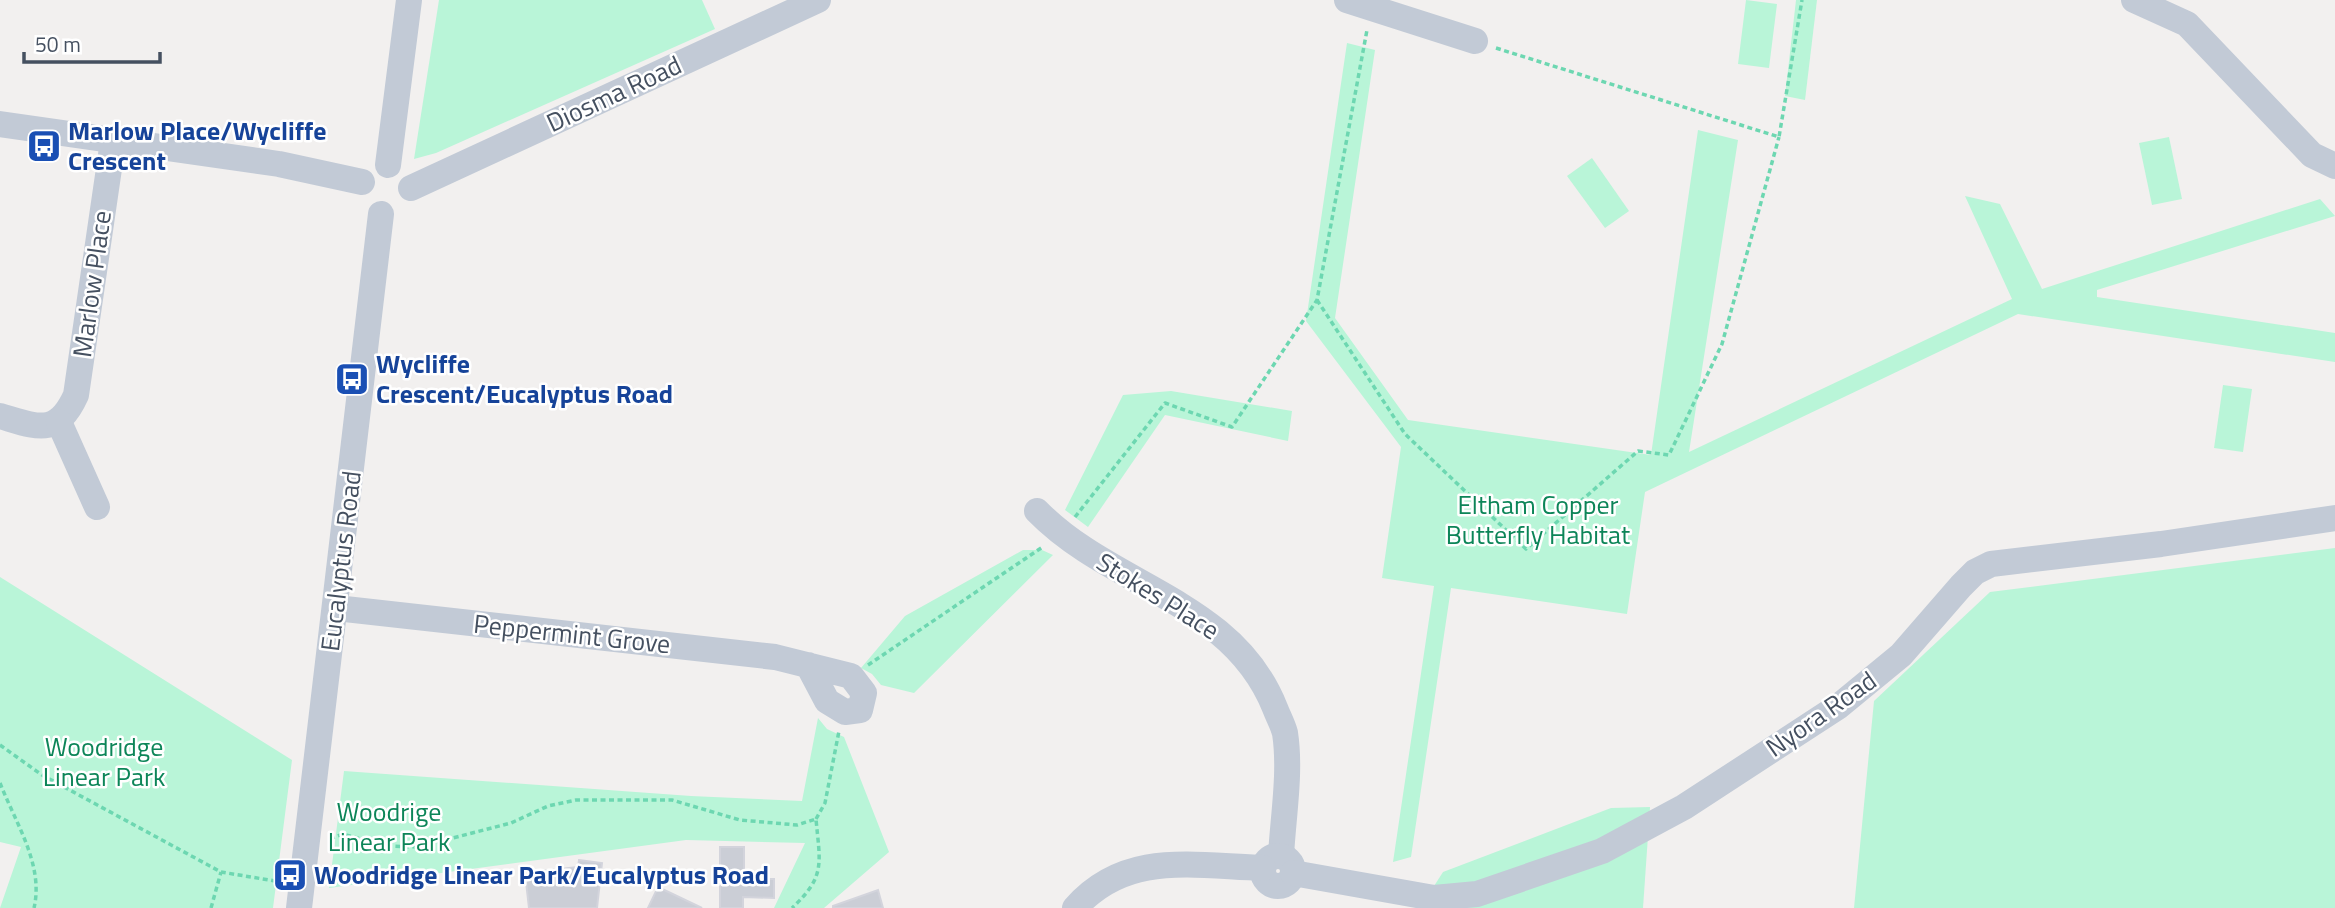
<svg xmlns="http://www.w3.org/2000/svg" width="2335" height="908" font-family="'Titillium Web',sans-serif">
<rect width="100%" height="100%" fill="#f2f0ef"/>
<!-- green -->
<g fill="#b9f5d8">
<polygon points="439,0 702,0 715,29 436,153 414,159"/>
<polygon points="1746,0 1777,4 1769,68 1738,64"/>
<polygon points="1796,0 1817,0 1805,100 1785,96"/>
<polygon points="1347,43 1375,50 1335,318 1408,420 1651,455 1698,130 1738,140 1689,452 2012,299 1965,196 2000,204 2042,289 2320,199 2335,216 2097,290 2097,297 2335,333 2335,362 2018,314 1645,492 1627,614 1451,588 1411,857 1393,862 1434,586 1382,578 1401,447 1306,321"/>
<polygon points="2169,137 2182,199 2152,205 2139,143"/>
<polygon points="1592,158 1629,211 1605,228 1567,176"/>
<polygon points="2223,385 2252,389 2243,452 2214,448"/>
<polygon points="1171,391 1292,411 1288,441 1165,415 1088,527 1065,510 1123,395"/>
<polygon points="2335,548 2335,908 1854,908 1874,701 1990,592"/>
<polygon points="1023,550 1042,550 1053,555 914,693 881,685 872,674 861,668 905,616"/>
<polygon points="0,577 292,760 273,908 0,908 21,847 0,842"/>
<polygon points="818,718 827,729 844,737 889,852 824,908 774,908 805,843 686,840 329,888 344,771 691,796 802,801"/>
<polygon points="1650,807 1643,908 1420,908 1443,872 1611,808"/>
</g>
<!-- building -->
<g fill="#cbced6" stroke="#d3d4dc" stroke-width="2">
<polygon points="720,847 744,847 744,879 774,879 774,898 743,897 743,908 720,908"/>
<polygon points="579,860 602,863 597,908 529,908 525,873 578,867"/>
<polygon points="658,887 702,908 648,908"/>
<polygon points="878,890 883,908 833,908 833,906"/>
</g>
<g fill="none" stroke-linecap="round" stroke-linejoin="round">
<!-- path -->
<g stroke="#6dd7b1" stroke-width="3.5" stroke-dasharray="5 3.5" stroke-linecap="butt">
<polyline points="1496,48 1779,137 1802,0"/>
<polyline points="1317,300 1405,434 1526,549 1638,451 1669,455 1722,344 1779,137"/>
<polyline points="1075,517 1165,403 1232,427 1317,300 1367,30"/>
<polyline points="868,665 1044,546"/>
<polyline points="0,745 42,775 221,872 281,882"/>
<path d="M 0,783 C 16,824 44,865 34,908"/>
<polyline points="816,819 825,803 839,731"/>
<path d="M 330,839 L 343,834 L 386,846 L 418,847 L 511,823 L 548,806 L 576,800 L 672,800 L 740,820 L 797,825 L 816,819 C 820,864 826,876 792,908"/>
<polyline points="211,908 221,872"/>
</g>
<!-- minor -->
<g stroke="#c2cad6" stroke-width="26">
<polyline points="1347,0 1475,41"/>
<polyline points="2134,0 2187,24 2312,155 2335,166"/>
<polyline points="0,124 279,164 362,182"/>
<polyline points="388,165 409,0"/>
<polyline points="411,188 818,0"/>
<path d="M 0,416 C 38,427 57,437 76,395 L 113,141"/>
<polyline points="59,422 97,507"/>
<path d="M 1037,511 C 1111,587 1233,601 1275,708 C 1278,716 1283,725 1285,733 C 1291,772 1283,817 1281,856"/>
<polyline points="336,608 775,657 851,676 864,693 860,710 845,712 827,701 808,665"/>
<circle cx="1278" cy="871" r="15"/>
<polyline points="1293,873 1434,898 1477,894 1602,851 1684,807 1839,706 1901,655 1961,586 1975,572 1991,564 2161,544 2335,518"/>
<polyline points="299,908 381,214"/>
<path d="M 1075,908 C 1126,850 1194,866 1263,868"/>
</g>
</g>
<!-- icons -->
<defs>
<g id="bus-square" transform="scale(1.75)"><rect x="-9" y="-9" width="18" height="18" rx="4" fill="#1a4fb4" stroke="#fff"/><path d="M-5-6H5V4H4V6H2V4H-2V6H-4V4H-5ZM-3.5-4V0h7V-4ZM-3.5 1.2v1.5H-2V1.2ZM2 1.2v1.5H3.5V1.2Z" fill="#fff"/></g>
</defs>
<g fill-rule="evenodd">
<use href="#bus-square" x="44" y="146"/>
<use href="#bus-square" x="352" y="379"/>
<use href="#bus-square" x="290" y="875"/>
</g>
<g text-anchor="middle" stroke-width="5" stroke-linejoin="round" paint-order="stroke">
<!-- street labels -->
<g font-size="26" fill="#455060" stroke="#fff">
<text transform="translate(614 94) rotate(-25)" y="9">Diosma Road</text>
<text transform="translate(92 284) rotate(-82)" y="9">Marlow Place</text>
<text transform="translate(341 561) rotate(-83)" y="9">Eucalyptus Road</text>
<text transform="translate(1158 596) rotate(32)" y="9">Stokes Place</text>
<text transform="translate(572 634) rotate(6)" y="9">Peppermint Grove</text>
<text transform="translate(1821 714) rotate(-35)" y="9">Nyora Road</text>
</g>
<!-- transit labels -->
<g font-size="26" font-weight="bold" fill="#164399" stroke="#fff" text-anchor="start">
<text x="68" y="140">Marlow Place/Wycliffe<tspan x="68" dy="30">Crescent</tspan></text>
<text x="376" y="373">Wycliffe<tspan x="376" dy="30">Crescent/Eucalyptus Road</tspan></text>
<text x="314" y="884">Woodridge Linear Park/Eucalyptus Road</text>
</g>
<!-- park labels -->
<g font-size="26" fill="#0c8558" stroke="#fff">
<text x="1538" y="514">Eltham Copper<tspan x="1538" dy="30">Butterfly Habitat</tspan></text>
<text x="104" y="756">Woodridge<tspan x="104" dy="30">Linear Park</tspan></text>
<text x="389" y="821">Woodrige<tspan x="389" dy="30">Linear Park</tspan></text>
</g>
</g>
<!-- scale -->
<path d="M24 52v10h136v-10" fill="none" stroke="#455060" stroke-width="3.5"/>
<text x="35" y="52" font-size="21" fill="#455060" stroke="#ffffff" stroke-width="5" paint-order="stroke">50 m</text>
</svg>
